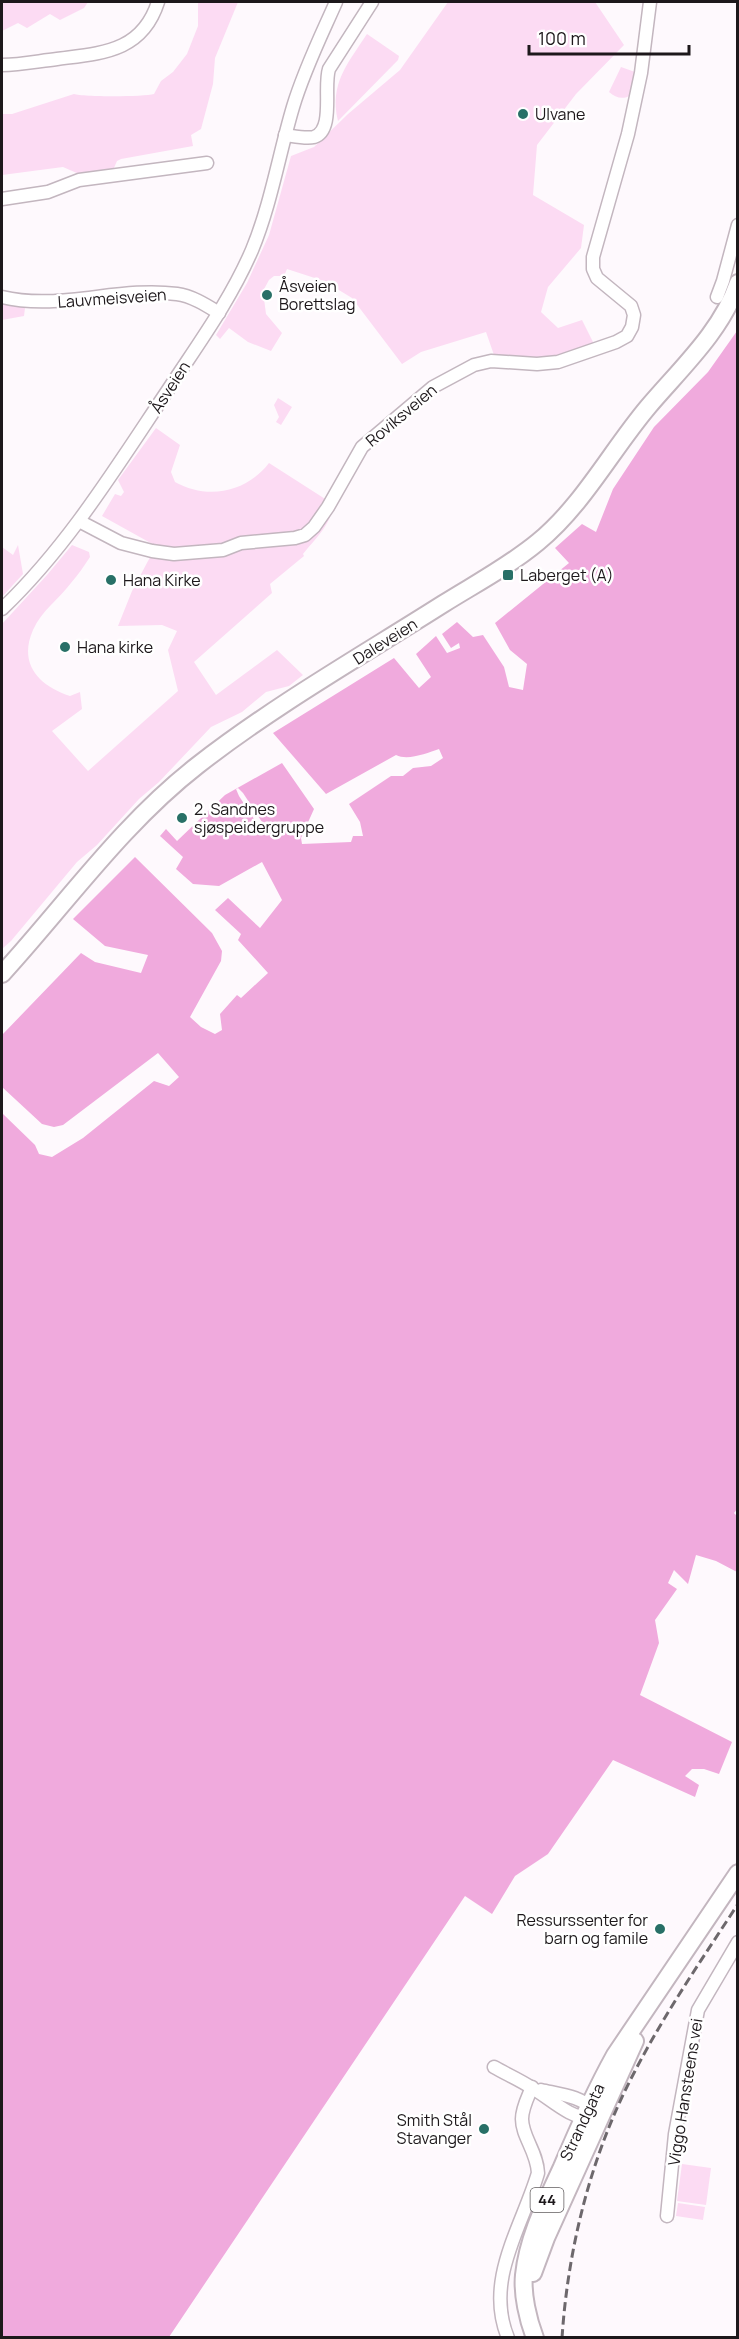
<svg xmlns="http://www.w3.org/2000/svg" width="739" height="2339" font-family="Manrope,sans-serif">
<rect width="100%" height="100%" fill="#fef9fd"/>
<!-- green -->
<g fill="#fcdbf3">
<polygon points="2,2 88,2 84,8 60,20 50,14 27,28 18,23 2,31"/>
<path d="M 198,2 L 238,2 L 215,58 L 213,84 L 201,129 L 191,135 L 193,146 L 121,159 L 117,161 L 113,170 L 79,174 L 63,167 L 2,175 L 2,114 L 12,114 L 74,94 C 83,97 144,97 154,94 L 161,81 L 173,72 L 187,54 L 198,26 Z"/>
<path d="M 448,2 L 595,2 L 624,45 L 576,94 L 537,145 L 533,195 L 584,225 L 581,248 L 548,287 L 541,312 L 558,328 L 582,320 L 594,344 C 553,360 538,360 494,355 L 486,332 L 421,352 L 402,364 L 352,298 L 324,281 L 287,269 L 284,276 L 274,276 L 269,280 L 263,291 L 266,314 L 282,333 L 271,351 L 248,342 L 229,328 L 220,339 L 216,335 L 247,283 L 269,235 L 291,156 L 314,147 L 348,114 L 400,70 Z"/>
<path d="M 367,34 L 399,56 L 398,60 L 338,121 C 329,84 348,63 367,34 Z"/>
<path d="M 621,67 L 635,72 L 631,95 C 623,100 616,98 609,92 Z"/>
<polygon points="2,300 25,308 24,316 2,320"/>
<polygon points="278,398 292,407 281,425 276,422 279,417 274,405"/>
<path d="M 156,428 L 180,445 L 171,472 L 175,482 C 207,500 246,493 269,463 L 333,504 C 332,524 315,539 303,554 L 304,556 L 270,584 L 272,593 L 194,662 L 216,695 L 277,650 L 303,675 L 289,686 L 266,692 L 242,712 L 211,727 L 159,782 L 139,799 L 97,845 L 77,862 L 11,941 L 2,949 L 2,624 L 47,575 L 72,545 L 89,552 L 90,557 C 84,566 78,575 71,583 C 59,599 41,611 33,630 C 18,664 39,686 70,696 L 80,692 L 82,709 L 52,731 L 88,771 L 178,691 L 168,650 L 177,631 L 162,625 L 118,626 L 132,591 L 156,546 L 102,516 L 115,494 L 121,496 L 124,492 L 118,480 Z"/>
<polygon points="18,545 23,574 2,597 2,547 13,555"/>
<polygon points="682,2164 711,2168 706,2205 677,2201"/>
<polygon points="678,2203 705,2207 703,2220 676,2216"/>
</g>
<!-- water -->
<path fill="#f0aadd" d="M 737,331 L 738,1508 L 734,1513 L 737,1516 L 737,1572 L 716,1561 L 696,1555 L 688,1584 L 674,1570 L 668,1583 L 677,1589 L 655,1620 L 659,1643 L 640,1695 L 732,1742 L 719,1774 L 704,1769 L 692,1769 L 685,1776 L 699,1785 L 695,1797 L 613,1760 L 548,1854 L 515,1876 L 492,1914 L 465,1896 L 169,2337 L 2,2337 L 2,1113 L 35,1145 L 39,1154 L 52,1157 L 83,1138 L 154,1081 L 169,1086 L 179,1077 L 158,1053 L 63,1125 L 54,1127 L 42,1124 L 2,1087 L 2,1035 L 81,953 L 95,962 L 141,973 L 148,955 L 105,946 L 73,919 L 135,857 L 212,933 L 222,951 L 221,961 L 190,1017 L 201,1027 L 215,1034 L 222,1030 L 220,1014 L 237,995 L 241,998 L 268,973 L 238,940 L 241,934 L 215,910 L 228,898 L 260,928 L 282,900 L 262,862 L 219,886 L 193,884 L 176,869 L 183,857 L 160,836 L 166,829 L 177,841 L 225,795 L 282,763 L 314,809 L 301,838 L 302,844 L 351,842 L 353,836 L 363,836 L 360,822 L 349,804 L 391,776 L 403,776 L 413,768 L 431,766 L 443,758 L 439,749 C 427,753 408,761 396,755 L 326,794 L 273,733 L 394,658 L 419,688 L 431,677 L 416,654 L 436,636 L 447,653 L 460,648 L 459,643 L 451,648 L 442,634 L 457,622 L 473,637 L 483,635 L 504,667 L 509,687 L 523,690 L 527,664 L 510,650 L 495,623 L 569,563 L 555,548 L 582,524 L 596,532 L 613,489 L 654,427 L 708,372 Z"/>
<!-- pier -->
<polygon fill="#fef9fd" points="238,788 243,793 262,822 258,825 239,796 236,789"/>
<g fill="none" stroke-linecap="round" stroke-linejoin="round">
<!-- minor casing -->
<g stroke="#c3b6bf" stroke-width="15">
<g id="minor">
<path d="M 2,65 C 20,65 39,61 57,59 C 102,53 142,52 158,2"/>
<path d="M 285,135 C 293,136 306,139 314,137 C 335,130 323,87 329,69 L 372,2"/>
<polyline points="2,199 48,192 79,180 207,163"/>
<path d="M 2,297 C 60,311 119,286 177,294 C 192,296 206,305 219,313"/>
<polyline points="717,297 723,281 738,225"/>
<polyline points="79,521 121,543 152,551 174,554 223,550 241,543 295,538 305,535 314,527 328,507 362,447 433,387 474,365 491,361 537,364 558,362 616,342 627,336 632,327 634,315 631,306 597,278 593,269 593,257 628,134 641,73 650,2"/>
<path d="M 2,609 C 68,546 117,466 168,390 C 198,344 230,301 252,250 C 271,204 279,154 293,107 C 304,70 321,36 336,2"/>
<path d="M 494,2067 C 506,2074 520,2080 532,2088 C 550,2098 570,2119 591,2118"/>
<path d="M 541,2090 C 558,2094 583,2096 594,2111"/>
<polyline points="667,2216 675,2134 698,2010 738,1942"/>
<path d="M 508,2338 C 484,2280 522,2227 538,2173 C 537,2151 522,2137 522,2119 C 522,2108 528,2097 532,2087"/>
</g>
</g>
<!-- major casing -->
<g stroke="#c3b6bf" stroke-width="20">
<g id="major">
<path d="M 2,974 C 66,904 122,824 198,765 C 275,705 361,656 443,604 C 475,584 509,566 538,542 C 583,505 611,451 648,407 C 681,368 721,332 738,283"/>
<polyline points="533,2273 546,2238 635,2041"/>
<path d="M 535,2338 C 528,2320 522,2294 524,2275 C 528,2237 546,2202 562,2167 C 578,2129 595,2091 615,2055 L 738,1873"/>
</g>
</g>
<!-- minor -->
<use href="#minor" stroke="#fff" stroke-width="12"/>
<!-- major -->
<use href="#major" stroke="#fff" stroke-width="16"/>
<!-- rail -->
<path stroke="#6d686c" stroke-width="3" stroke-dasharray="9 4.5" stroke-linecap="butt" d="M 562,2338 C 568,2246 592,2152 635,2071 C 665,2013 702,1959 738,1904"/>
</g>
<!-- markers -->
<g fill="#287067" stroke="#fff" stroke-width="2">
<circle cx="523" cy="114" r="6"/>
<circle cx="267" cy="295" r="6"/>
<rect x="502" y="569" width="12" height="12" rx="3"/>
<circle cx="111" cy="580" r="6"/>
<circle cx="65" cy="647" r="6"/>
<circle cx="182" cy="818" r="6"/>
<circle cx="660" cy="1929" r="6"/>
<circle cx="484" cy="2129" r="6"/>
</g>
<g text-anchor="middle" stroke-width="5" stroke-linejoin="round" paint-order="stroke">
<!-- shield labels -->
<rect fill="#fff" stroke="#615d5f" stroke-width="1.5" x="530.5" y="2188" width="33" height="24" rx="4.5"/>
<g font-size="15" font-weight="bold" fill="#1d181b">
<text x="547" y="2205">44</text>
</g>
<!-- poi labels -->
<g font-size="16" fill="#1d181b" stroke="#fff" text-anchor="start">
<text x="535" y="120">Ulvane</text>
<text x="279" y="292">Åsveien<tspan x="279" dy="18">Borettslag</tspan></text>
<text x="520" y="581">Laberget (A)</text>
<text x="123" y="586">Hana Kirke</text>
<text x="77" y="653">Hana kirke</text>
<text x="194" y="815">2. Sandnes<tspan x="194" dy="18">sjøspeidergruppe</tspan></text>
<text x="648" y="1926" text-anchor="end">Ressurssenter for<tspan x="648" dy="18">barn og famile</tspan></text>
<text x="472" y="2126" text-anchor="end">Smith Stål<tspan x="472" dy="18">Stavanger</tspan></text>
</g>
<!-- street labels -->
<g font-size="16" fill="#1d181b" stroke="#fff">
<text transform="translate(112 298) rotate(-4)" y="6">Lauvmeisveien</text>
<text transform="translate(170 387) rotate(-57)" y="6">Åsveien</text>
<text transform="translate(401 415) rotate(-40)" y="6">Roviksveien</text>
<text transform="translate(385 641) rotate(-32)" y="6">Daleveien</text>
<text transform="translate(685 2092) rotate(-81)" y="6">Viggo Hansteens vei</text>
<text transform="translate(582 2122) rotate(-65)" y="6">Strandgata</text>
</g>
</g>
<!-- border -->
<rect width="739" height="2339" fill="none" stroke="#1d181b" stroke-width="6"/>
<!-- scale -->
<path d="M529 45v9h160v-9" fill="none" stroke="#1d181b" stroke-width="3"/>
<text x="538" y="45" font-size="18" fill="#1d181b" stroke="#ffffff" stroke-width="4.5" paint-order="stroke">100 m</text>
</svg>
